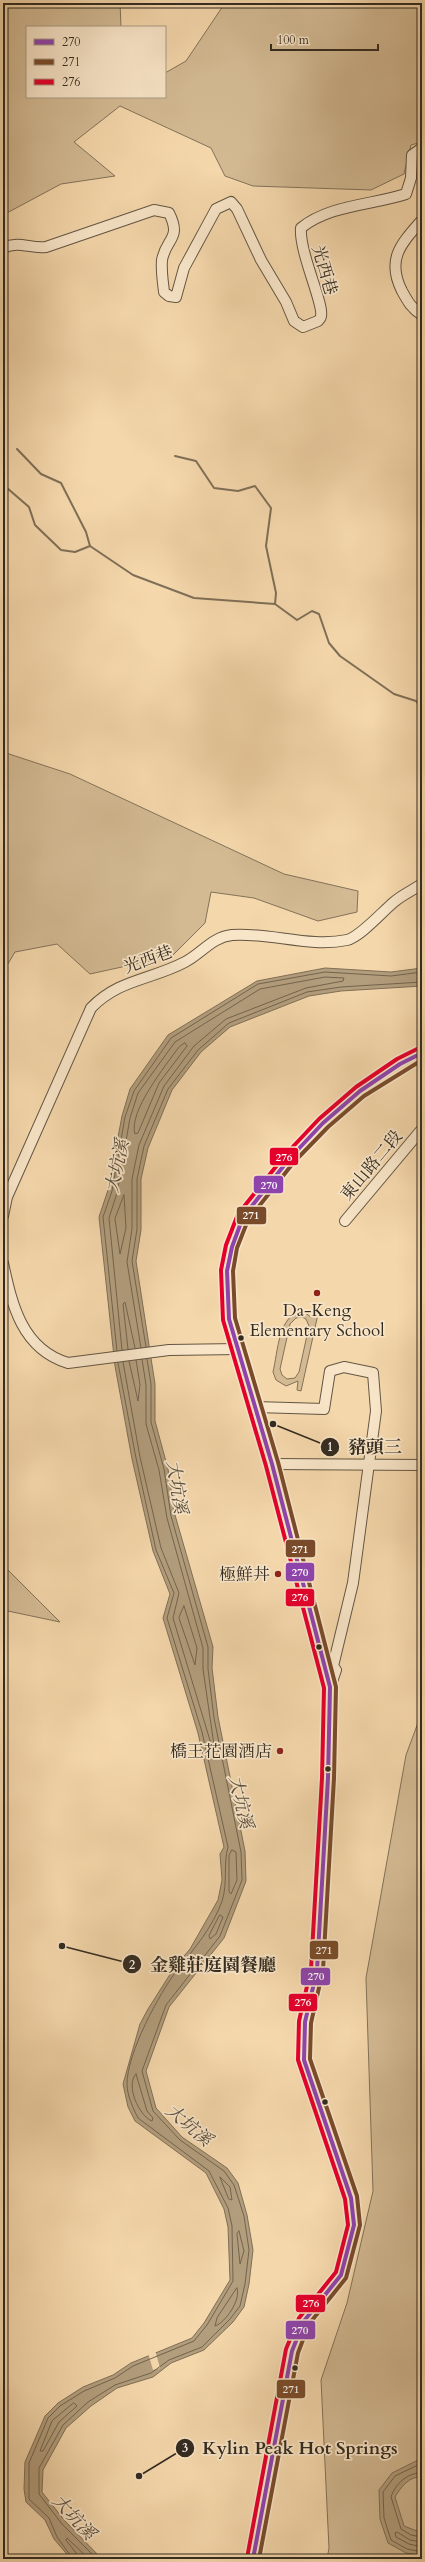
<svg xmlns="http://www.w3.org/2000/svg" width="425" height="2562" font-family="Cardo,'Noto Serif TC',serif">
<rect width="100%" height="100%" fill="#f4d7ab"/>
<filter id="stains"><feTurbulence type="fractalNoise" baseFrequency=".005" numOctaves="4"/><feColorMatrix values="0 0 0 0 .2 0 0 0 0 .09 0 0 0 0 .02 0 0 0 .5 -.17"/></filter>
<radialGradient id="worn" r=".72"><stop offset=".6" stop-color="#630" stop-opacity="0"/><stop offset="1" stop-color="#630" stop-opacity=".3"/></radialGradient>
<!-- green -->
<g fill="#d3ba93" stroke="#83725a" fill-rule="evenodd">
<polygon points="3,3 120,3 121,27 27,27 27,97 165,97 165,73 186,61 225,3 422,3 422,142 411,145 404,174 371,190 253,186 225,176 211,148 120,106 74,142 115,176 61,184 3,215"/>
<polygon points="3,752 70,774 284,874 358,891 357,912 318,921 254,898 211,892 205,923 172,956 90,974 57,944 15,952 3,972"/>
<path d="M 303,1311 L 312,1318 L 314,1313 L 318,1314 L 301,1391 L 297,1390 L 298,1381 L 286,1386 L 276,1380 L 273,1372 C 278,1352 278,1314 303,1311 ZM 302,1317 L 306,1319 L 309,1326 L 299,1372 L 295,1378 L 287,1379 L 282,1375 L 280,1369 L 290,1324 L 296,1318 Z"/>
<polygon points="3,1565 60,1622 3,1610"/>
<polygon points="422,1712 422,2559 327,2559 329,2548 321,2380 347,2303 373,2191 366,1978 406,1755"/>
</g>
<!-- water -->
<g fill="#b29d7c" stroke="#7f6f57">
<polygon points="325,968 391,972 422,968 422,986 341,991 309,996 230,1027 201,1052 172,1090 148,1148 141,1179 141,1230 136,1261 155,1384 155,1421 168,1469 175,1515 213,1647 212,1668 218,1717 245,1851 246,1881 224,1938 169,2007 146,2071 156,2108 182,2137 227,2168 238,2183 247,2215 253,2250 249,2284 244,2307 233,2322 204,2350 171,2363 153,2377 117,2388 91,2406 66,2428 43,2470 42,2492 65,2521 102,2559 71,2559 54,2539 45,2520 26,2502 24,2489 25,2462 45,2416 58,2403 83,2387 113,2375 131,2363 192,2338 204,2323 230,2280 228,2227 224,2209 206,2173 135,2121 128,2107 123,2084 140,2024 148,2009 174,1968 190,1949 218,1900 222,1880 220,1854 224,1847 198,1733 163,1618 170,1594 153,1551 132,1459 115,1366 99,1217 108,1190 122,1116 130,1089 168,1035 257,981"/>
<path d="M 422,2458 L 422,2477 C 409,2476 401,2487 395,2497 L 404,2526 L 422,2533 L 422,2556 L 406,2553 L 388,2543 L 380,2519 L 379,2490 L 392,2473 Z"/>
</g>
<!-- pier -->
<polygon fill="#f4d7ab" points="155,2350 160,2368 153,2370 148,2353"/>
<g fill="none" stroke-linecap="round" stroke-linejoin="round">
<!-- shore -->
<g stroke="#72644e" stroke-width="1">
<path d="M 185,1043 L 187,1046 L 159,1083 L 138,1133 L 135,1134 C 128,1112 166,1065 179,1047 Z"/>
<polygon points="124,1195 126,1228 120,1254 115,1219"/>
<polyline points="146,1347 132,1261 137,1229 137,1179 144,1146 168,1089 198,1050 229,1023 307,992 341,987 422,982"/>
<polyline points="128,1349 123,1304 125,1302 135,1348"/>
<polyline points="122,1350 109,1218 117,1193 130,1118 138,1093 175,1042 260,989 325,977 344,978 343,981 306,988 226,1019 194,1046 164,1086 139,1145 132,1179 132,1229 127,1262 141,1348"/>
<polyline points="117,1351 103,1217 112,1191 125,1117 134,1091 171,1038 258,984 325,972 391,976 422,972"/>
<polyline points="129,1361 138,1401 140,1385 136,1360"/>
<polyline points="123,1362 140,1457 161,1548 179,1593 173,1618 212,1747 214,1745 203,1669 203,1648 167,1518 159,1470 146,1424 146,1385 142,1359"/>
<polygon points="184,1606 197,1648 195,1665 179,1618"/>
<polygon points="232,1850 236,1852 237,1880 231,1894 229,1892 229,1856"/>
<polygon points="220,1915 223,1917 216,1934 210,1939 209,1936"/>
<path d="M 136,2074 L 147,2111 L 153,2118 L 152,2121 C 139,2116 125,2085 136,2074 Z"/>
<polygon points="220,2177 230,2187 232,2200 229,2199"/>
<polygon points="239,2231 244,2251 240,2264 237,2234"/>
<path d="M 237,2288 C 241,2300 226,2322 215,2326 L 217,2318 Z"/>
<polygon points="74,2403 77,2406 59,2422 43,2451 40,2451 52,2421"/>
<polyline points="422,2463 395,2476 383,2492 384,2518 391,2540 407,2549 422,2552"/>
<path d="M 422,2473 C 408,2472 395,2484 391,2497 L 401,2529 L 411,2535 L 422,2537"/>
<polyline points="422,2542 410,2540 397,2532 395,2533 396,2537 409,2544 422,2547"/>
<path d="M 73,2559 L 57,2537 L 49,2518 L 29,2499 L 29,2463 L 48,2418 L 60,2406 L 84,2391 L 115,2378 L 133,2366 L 194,2341 L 207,2325 L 233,2281 L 232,2226 L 228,2208 L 209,2171 L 138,2118 C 133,2108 127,2095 127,2084 C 127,2053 159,1994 177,1970 C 194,1949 213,1927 222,1901 C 228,1883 223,1864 228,1847 L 202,1732 L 167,1618 L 174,1593 L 156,1550 L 136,1458 L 118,1363"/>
<polyline points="78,2559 76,2553 66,2540 67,2538 89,2559"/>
<polyline points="97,2559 62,2524 39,2494 39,2468 63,2425 88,2402 115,2385 151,2373 169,2360 202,2347 230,2319 240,2306 245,2284 249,2250 244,2216 234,2185 224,2171 180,2140 153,2111 142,2071 166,2005 220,1936 242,1880 241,1852 214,1718 208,1669 208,1647 171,1516 164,1469 151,1422 151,1384 147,1359"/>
</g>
<!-- stream -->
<g stroke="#7f6f57" stroke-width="2">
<polyline points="17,449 41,474 61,483 86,532 90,546 133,575 194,598 275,604 297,620 312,611 319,614 329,643 340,656 394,694 416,701 422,709"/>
<polyline points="175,456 196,461 214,488 238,491 255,486 271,508 266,546 276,593 275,604"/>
<polyline points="7,488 29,507 35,525 61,550 75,552 90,546"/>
</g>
<!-- minor casing -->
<g stroke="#635643" stroke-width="12">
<g id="minor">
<path d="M 422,220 C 401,244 386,259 402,291 C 408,302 412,309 422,315"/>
<path d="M 3,248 C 20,240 29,249 46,247 L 154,210 L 169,213 C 182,239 166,238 162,260 C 161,271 163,282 164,292 L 169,296 L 176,297 L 184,268 L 216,209 L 231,202 L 237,209 L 261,260 L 286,302 L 294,321 L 303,327 L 318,321 C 319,320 321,318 321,316 C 324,304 299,252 301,228 C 329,205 372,205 406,194 L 411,178 L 412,155 L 422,148"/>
<path d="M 3,1216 L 7,1197 L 91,1008 C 119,979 151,980 185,962 C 201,954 212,937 232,935 C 269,932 310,948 347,940 C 360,937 382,912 394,902 C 402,895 413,890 422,884"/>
<polyline points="345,1221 422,1129"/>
<path d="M 3,1263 C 12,1305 22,1349 68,1363 L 169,1350 L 238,1349"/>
<polyline points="255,1407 324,1409 330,1371 344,1367 373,1373 376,1411 353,1583 333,1666 336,1670 330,1687"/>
<polyline points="272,1464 422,1465"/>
</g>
</g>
<!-- major casing -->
<g stroke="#332b20" stroke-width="15">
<path id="major" d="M 253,2559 L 292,2351 L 304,2321 L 341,2275 L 354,2225 L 351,2198 L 304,2060 L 305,2022 L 317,1970 L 328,1778 L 330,1687 L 272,1464 L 229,1319 C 224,1287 226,1254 240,1223 C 247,1207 263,1191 274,1177 C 316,1127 362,1081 422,1053"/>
</g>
<!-- minor -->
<use href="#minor" stroke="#f8e5c8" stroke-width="10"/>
<!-- major -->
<use href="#major" stroke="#f4d7ab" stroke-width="13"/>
<!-- bus-1 casing -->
<g stroke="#f8e5c8" stroke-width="7">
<polyline id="bus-1" points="253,2559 292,2351 304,2321 341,2275 354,2225 351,2198 304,2060 305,2022 317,1970 328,1778 330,1687 272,1464 229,1319 227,1271 232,1247 243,1217 290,1158 323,1123 360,1091 400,1064 422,1053"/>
</g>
<!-- bus-2 casing -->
<g stroke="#f8e5c8" stroke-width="7">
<polyline id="bus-2" points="259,2559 298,2353 309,2324 346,2278 360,2225 357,2196 310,2059 311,2023 323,1970 334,1778 336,1687 278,1462 235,1318 233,1271 237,1248 248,1220 294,1162 328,1127 364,1096 422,1060"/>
</g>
<!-- bus-3 casing -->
<g stroke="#f8e5c8" stroke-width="7">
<polyline id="bus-3" points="247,2558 286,2349 299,2318 336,2272 348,2225 345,2199 298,2060 299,2021 311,1969 322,1778 324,1688 266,1466 223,1320 221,1270 226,1245 238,1214 286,1154 319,1119 356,1087 397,1059 419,1048"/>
</g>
<!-- bus-1 -->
<use href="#bus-1" stroke="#8e44ad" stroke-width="4"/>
<!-- bus-2 -->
<use href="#bus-2" stroke="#7a4b2a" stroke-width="4"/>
<!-- bus-3 -->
<use href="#bus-3" stroke="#e4002b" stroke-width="4"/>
</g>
<!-- markers -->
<g fill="#8f2418" stroke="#f8e5c8" stroke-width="1.5">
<circle cx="317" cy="1293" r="4"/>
<circle cx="278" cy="1574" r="4"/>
<circle cx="280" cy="1751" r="4"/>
</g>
<g fill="#332b20" stroke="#f8e5c8" stroke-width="1.5">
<circle cx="241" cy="1338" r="3.5"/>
<circle cx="319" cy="1647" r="3.5"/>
<circle cx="328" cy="1769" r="3.5"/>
<circle cx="325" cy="2102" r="3.5"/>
<circle cx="295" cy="2368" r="3.5"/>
</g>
<g text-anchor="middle" stroke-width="3.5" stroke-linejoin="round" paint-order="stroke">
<!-- street labels -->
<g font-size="17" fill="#332b20" stroke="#f8e5c8">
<text transform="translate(325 270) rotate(74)" y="6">光西巷</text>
<text transform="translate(148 959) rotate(-20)" y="6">光西巷</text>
<text transform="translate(371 1165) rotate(-50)" y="6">東山路二段</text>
</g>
<!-- poi labels -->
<g font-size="17" fill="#332b20" stroke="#f8e5c8" text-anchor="end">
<text x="317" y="1316" text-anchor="middle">Da-Keng<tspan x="317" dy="20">Elementary School</tspan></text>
<text x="270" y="1580">極鮮丼</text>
<text x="272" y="1757">橋王花園酒店</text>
</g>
<!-- water labels -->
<g font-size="18" font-style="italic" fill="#594d3c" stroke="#f8e5c8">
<text transform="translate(117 1166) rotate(-78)" y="6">大坑溪</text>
<text transform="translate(177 1487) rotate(81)" y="6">大坑溪</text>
<text transform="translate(241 1802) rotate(77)" y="6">大坑溪</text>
<text transform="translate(189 2125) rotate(40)" y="6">大坑溪</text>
<text transform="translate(74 2517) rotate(47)" y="6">大坑溪</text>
</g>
</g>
<!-- callouts -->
<path fill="none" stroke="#332b20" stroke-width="1.5" d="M273 1424L330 1447M62 1946L132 1964M139 2476L185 2448"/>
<g fill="#332b20" stroke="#f8e5c8" stroke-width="1.5">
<circle cx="273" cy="1424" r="4"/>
<circle cx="62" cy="1946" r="4"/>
<circle cx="139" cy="2476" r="4"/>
<circle cx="330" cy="1447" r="10"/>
<circle cx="132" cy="1964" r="10"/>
<circle cx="185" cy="2448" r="10"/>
</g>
<g font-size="12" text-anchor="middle" font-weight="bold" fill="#fff">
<text x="330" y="1451">1</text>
<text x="132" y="1969">2</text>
<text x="185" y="2452">3</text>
</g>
<g font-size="18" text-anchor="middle" font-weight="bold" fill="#332b20" stroke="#f8e5c8" stroke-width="3.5" stroke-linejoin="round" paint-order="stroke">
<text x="375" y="1453">豬頭三</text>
<text x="213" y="1971">金雞莊庭園餐廳</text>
<text x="300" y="2454">Kylin Peak Hot Springs</text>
</g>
<g stroke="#f8e5c8" stroke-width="1.5">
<rect x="269" y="1147" width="30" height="19" rx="4" fill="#e4002b"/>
<rect x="253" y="1175" width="31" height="19" rx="4" fill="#8e44ad"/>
<rect x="236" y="1206" width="31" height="19" rx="4" fill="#7a4b2a"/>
<rect x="285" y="1539" width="31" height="19" rx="4" fill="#7a4b2a"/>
<rect x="285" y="1562" width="30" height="20" rx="4" fill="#8e44ad"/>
<rect x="285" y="1588" width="30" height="19" rx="4" fill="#e4002b"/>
<rect x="309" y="1940" width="30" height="20" rx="4" fill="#7a4b2a"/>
<rect x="300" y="1967" width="31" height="19" rx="4" fill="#8e44ad"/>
<rect x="288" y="1993" width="30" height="19" rx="4" fill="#e4002b"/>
<rect x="295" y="2294" width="31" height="19" rx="4" fill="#e4002b"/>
<rect x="285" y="2320" width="31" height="20" rx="4" fill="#8e44ad"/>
<rect x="276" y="2379" width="30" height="20" rx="4" fill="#7a4b2a"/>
</g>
<g font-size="11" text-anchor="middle" font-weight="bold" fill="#fff">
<text x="284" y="1161">276</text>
<text x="269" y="1189">270</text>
<text x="251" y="1219">271</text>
<text x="300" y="1553">271</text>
<text x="300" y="1576">270</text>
<text x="300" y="1601">276</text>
<text x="324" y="1954">271</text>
<text x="316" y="1980">270</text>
<text x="303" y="2006">276</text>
<text x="311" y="2307">276</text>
<text x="300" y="2334">270</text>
<text x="291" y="2393">271</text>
</g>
<!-- margin -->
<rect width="425" height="2562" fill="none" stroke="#f4d7ab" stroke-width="16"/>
<rect x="4" y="4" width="417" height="2554" fill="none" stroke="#332b20" stroke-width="2"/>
<rect x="8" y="8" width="409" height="2546" fill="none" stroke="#332b20"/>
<!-- legend -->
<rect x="26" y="26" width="140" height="72" fill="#f8e5c8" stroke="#a99b85"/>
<rect x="34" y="39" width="20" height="6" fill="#8e44ad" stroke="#a99b85"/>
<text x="62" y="46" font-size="12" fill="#332b20">270</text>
<rect x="34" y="59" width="20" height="6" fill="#7a4b2a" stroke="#a99b85"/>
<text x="62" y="66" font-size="12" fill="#332b20">271</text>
<rect x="34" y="79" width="20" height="6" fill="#e4002b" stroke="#a99b85"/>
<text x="62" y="86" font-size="12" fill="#332b20">276</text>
<!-- scale -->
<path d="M271 44v6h107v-6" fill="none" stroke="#332b20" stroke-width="2"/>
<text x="277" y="44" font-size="12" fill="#332b20" stroke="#f8e5c8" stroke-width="3" paint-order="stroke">100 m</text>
<rect width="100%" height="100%" filter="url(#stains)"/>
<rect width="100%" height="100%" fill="url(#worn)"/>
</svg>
